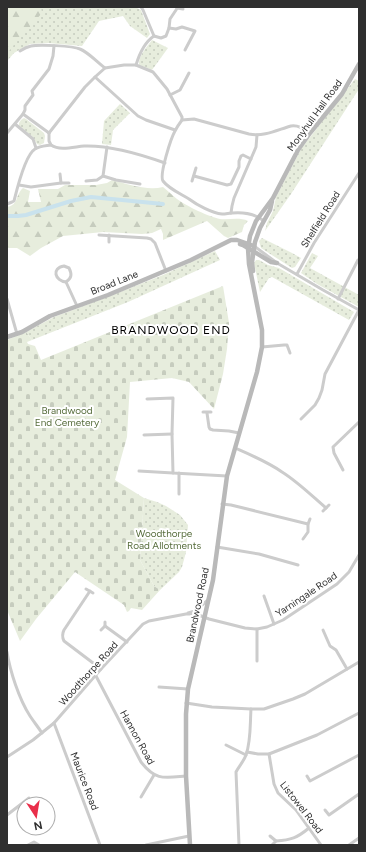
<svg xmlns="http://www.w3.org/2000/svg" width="366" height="852" font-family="Figtree,sans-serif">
<defs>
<pattern id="green-dots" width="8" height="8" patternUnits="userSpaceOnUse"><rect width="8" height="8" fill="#e7eddd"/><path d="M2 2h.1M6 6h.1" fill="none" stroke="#c6ccbe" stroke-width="1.8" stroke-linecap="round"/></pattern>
<pattern id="forest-firs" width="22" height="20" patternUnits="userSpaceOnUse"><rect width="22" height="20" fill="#e7eddd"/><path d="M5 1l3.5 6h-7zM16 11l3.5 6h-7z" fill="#c6ccbe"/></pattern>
<pattern id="cemetery-stones" width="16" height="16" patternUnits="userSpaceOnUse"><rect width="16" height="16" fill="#e7eddd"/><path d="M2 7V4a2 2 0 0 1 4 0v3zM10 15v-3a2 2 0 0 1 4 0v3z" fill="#c6ccbe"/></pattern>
</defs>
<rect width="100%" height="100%" fill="#fff"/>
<!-- green -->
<g fill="url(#green-dots)">
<polygon points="7,7 135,7 141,10 150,34 147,38 130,26 123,16 99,21 82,46 48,43 30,44 14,53 7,61"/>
<path d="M 152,40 L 168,48 L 152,70 L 139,65 C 138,56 147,47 152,40 Z"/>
<polygon points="355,79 359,81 359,89 291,194 265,231 267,223 273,211 276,197 301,149"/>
<polygon points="120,104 130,113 113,130 111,145 102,144 104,121"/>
<polygon points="24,118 26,119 44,133 45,136 44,143 40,145 37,144 33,137 19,126 19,123 21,120"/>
<polygon points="262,238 292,253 301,258 295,267 292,268 261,248 259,241"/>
<polygon points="215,251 220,260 128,302 32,340 26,332 54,317 97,301 163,275"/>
<polygon points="312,253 318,256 310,268 359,295 359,307 317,284 301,273"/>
<polygon points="256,260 259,260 268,265 279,268 354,312 349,320 272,277 269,278 260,292 254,263"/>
<polygon points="144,498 157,502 166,506 180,515 188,525 186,552 182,567 179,572 160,590 154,586 140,560"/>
</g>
<!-- forest -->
<g fill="url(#forest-firs)">
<polygon points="7,7 41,7 42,13 13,46 7,54"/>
<path d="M 112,180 C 127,184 147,191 163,187 C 168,191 172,195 177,199 C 186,206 210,217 220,219 C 229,220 240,217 248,221 L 244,225 L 242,232 L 228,238 L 224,236 L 207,221 L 163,240 L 163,234 L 161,229 L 152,233 L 142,234 L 103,232 L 63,236 L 41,248 L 30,256 L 17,248 L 7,248 L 7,207 C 19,205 15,195 23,188 L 30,191 L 28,202 L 41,202 L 38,189 L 58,189 L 65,185 L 96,185 L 107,183 Z"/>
</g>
<!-- cemetery -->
<polygon fill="url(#cemetery-stones)" points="223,286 229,323 227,349 223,374 214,409 189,382 172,378 130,382 127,437 115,480 144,498 140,560 154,586 160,590 142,610 131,608 129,611 127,612 124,605 75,572 36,619 20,641 7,610 7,340 26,332 32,340 27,342 28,344 35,346 41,360"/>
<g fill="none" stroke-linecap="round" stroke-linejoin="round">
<!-- canal -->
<polyline stroke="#c9e2ed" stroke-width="4" points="7,216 18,216 26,215 71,201 91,197 163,204"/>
<!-- street -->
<g stroke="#ccc" stroke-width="3">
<polyline points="141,7 143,10 154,36"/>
<polyline points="177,8 183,9"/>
<polyline points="169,28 176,29 182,27 195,31 185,50"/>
<polyline points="154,36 161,38 166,36 169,28 170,19 178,7"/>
<path d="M 20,51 C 23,49 26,47 31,46 C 39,44 73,46 80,49 C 88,52 98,63 105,68"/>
<path d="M 136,65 C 139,55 145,42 154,36"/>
<polyline points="95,77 138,116 146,120 175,130"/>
<polyline points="170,95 180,90 189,73"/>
<polyline points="23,114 49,133"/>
<polyline points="15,124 33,139 36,148"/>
<polyline points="7,133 23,114 25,110 25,106 33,95 32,91 49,69 53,56 54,46"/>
<polyline points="49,133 85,87 95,77 105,68 124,65 136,65 153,72 167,89 182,117 182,120"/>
<path d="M 49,133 L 49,141 L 51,145 C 60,151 73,147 84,146 C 110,145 140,154 165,163"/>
<polyline points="107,147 103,176 116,180 140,184"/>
<polyline points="60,174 61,183"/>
<polyline points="194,176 227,185 231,184 239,167 239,161 241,156 243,155 251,159"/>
<polyline points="86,181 97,180 103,176"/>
<polyline points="192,181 196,168"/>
<polyline points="19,185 31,187 61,183 69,183"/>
<path d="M 7,204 L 12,202 L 14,201 C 17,189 25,155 35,149 C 40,146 45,146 51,145"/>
<polyline points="231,213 232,206 234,198 256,147 257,135"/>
<path d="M 264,221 C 254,213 243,212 232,213 C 229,213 226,214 222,214 C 212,213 197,205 189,199 C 181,194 169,189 163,181 C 159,175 171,138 175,131 C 177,127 179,124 182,120 L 194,119 L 249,134 C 264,137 277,130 291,126 C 299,125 304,129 310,133"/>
<polyline points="99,235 147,238 151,239 155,243 166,271"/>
<polyline points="109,242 109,235"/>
<polyline points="254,246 277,263 323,290 359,310"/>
<path d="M 64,266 L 69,268 C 72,274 72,278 66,282 C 55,281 51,268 64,266 Z"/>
<polyline points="297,274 314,243 359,173"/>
<polyline points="66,282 77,306"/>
<polyline points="7,299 17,334"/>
<polyline points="338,299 358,260"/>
<polyline points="262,347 284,345 287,345 290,353"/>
<polyline points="147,399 173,398 172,434 173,473 227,476"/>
<polyline points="203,412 211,412"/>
<polyline points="207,413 209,427 210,429 213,430 229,431 239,433"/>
<polyline points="301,419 315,405 319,398 322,390 325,374 359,310"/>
<polyline points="144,435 172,434"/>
<path d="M 235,448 C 251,455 268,462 282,472 C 298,482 312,496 326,508"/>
<polyline points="343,470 334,453 333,447 359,422"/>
<polyline points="139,471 173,473"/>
<polyline points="179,494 179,473"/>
<polyline points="222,504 231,505 308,524"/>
<polyline points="323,511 329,505"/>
<polyline points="303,539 308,532 308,524 310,519"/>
<polyline points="217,547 259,554 298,565"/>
<polyline points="86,589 93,593"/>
<path d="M 90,591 L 64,630 C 62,634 62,637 64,641 L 101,669"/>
<polyline points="264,596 274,624"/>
<polyline points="188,613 195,611 208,600"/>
<polyline points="105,626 127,642"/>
<polyline points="257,629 257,661"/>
<polyline points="101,630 105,626 105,622"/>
<polyline points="323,630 330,646 336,650 347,669"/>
<path d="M 7,652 C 10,671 19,699 30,716 C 34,722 38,727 42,733"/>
<path d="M 96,676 L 141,762 C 156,781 164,778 186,776"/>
<polyline points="159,687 188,689"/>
<polyline points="186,703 212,707 251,709 264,709 293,699 305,694 359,662"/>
<polyline points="54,723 100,845"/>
<polyline points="226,745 246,755"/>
<polyline points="247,752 258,754 269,754 317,735 359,713"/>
<polyline points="269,754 274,784 278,793 296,810 321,845"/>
<polyline points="7,757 33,740 54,723 101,669 143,624 149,621 186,614 196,614 209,619 245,628 257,629 267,627 283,620 337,584 349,572 359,555"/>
<polyline points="307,776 310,781 359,755"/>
<polyline points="141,797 154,775"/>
<polyline points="325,810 329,815 359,794"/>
<polyline points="7,815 29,798"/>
<polyline points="270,836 276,841 272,845"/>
<path d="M 276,841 C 291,840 297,838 309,828"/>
<polyline points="28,845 34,842 39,845"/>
<polyline points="146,845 189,836"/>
<path d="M 239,845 L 236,772 C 239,766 244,761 246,755 C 251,741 250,724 251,709"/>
<polyline points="349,845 359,838"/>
</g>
<!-- secondary -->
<g stroke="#b9b9b9" stroke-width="4.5">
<polyline points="240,244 243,245 271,262 277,263"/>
<polyline points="253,271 252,262 255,242 260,228 270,210 272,201"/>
<polyline points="7,337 22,332 50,316 108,295 191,260 231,240 237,240 254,246"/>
<polyline points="190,845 186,776 186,714 188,689 213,580 227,476 257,372 262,347 262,330 249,264 248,248 250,236 256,221 273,198 298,150 310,133 342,94 359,64"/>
</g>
</g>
<g text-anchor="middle" stroke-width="4" stroke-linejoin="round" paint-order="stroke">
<!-- street labels -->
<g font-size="10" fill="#2f2f2f" stroke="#fff">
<text transform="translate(314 115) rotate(-54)" y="4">Monyhull Hall Road</text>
<text transform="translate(320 219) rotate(-58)" y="4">Shelfield Road</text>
<text transform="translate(114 282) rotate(-22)" y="4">Broad Lane</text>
<text transform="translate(306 594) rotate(-34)" y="4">Yarningale Road</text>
<text transform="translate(197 605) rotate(-78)" y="4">Brandwood Road</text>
<text transform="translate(88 673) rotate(-48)" y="4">Woodthorpe Road</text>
<text transform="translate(138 737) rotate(61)" y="4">Hannon Road</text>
<text transform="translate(85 781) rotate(69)" y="4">Maurice Road</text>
<text transform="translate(302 807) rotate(52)" y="4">Listowel Road</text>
</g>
<!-- park labels -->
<g font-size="10" fill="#566c3b" stroke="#fff">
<text x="67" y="414">Brandwood<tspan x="67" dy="12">End Cemetery</tspan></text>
<text x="164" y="537">Woodthorpe<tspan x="164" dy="12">Road Allotments</tspan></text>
</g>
<!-- quarter labels -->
<g font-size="12" letter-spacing="1" fill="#000" stroke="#fff">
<text x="171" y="334">BRANDWOOD END</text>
</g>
</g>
<!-- border -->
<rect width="366" height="852" fill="none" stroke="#2f2f2f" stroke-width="16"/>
<!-- north arrow -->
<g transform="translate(36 816) rotate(168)"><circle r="19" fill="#ffffff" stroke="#acacac"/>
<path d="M0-3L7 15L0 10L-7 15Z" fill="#e92e4a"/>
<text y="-6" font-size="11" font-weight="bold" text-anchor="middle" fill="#2f2f2f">N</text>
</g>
</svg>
